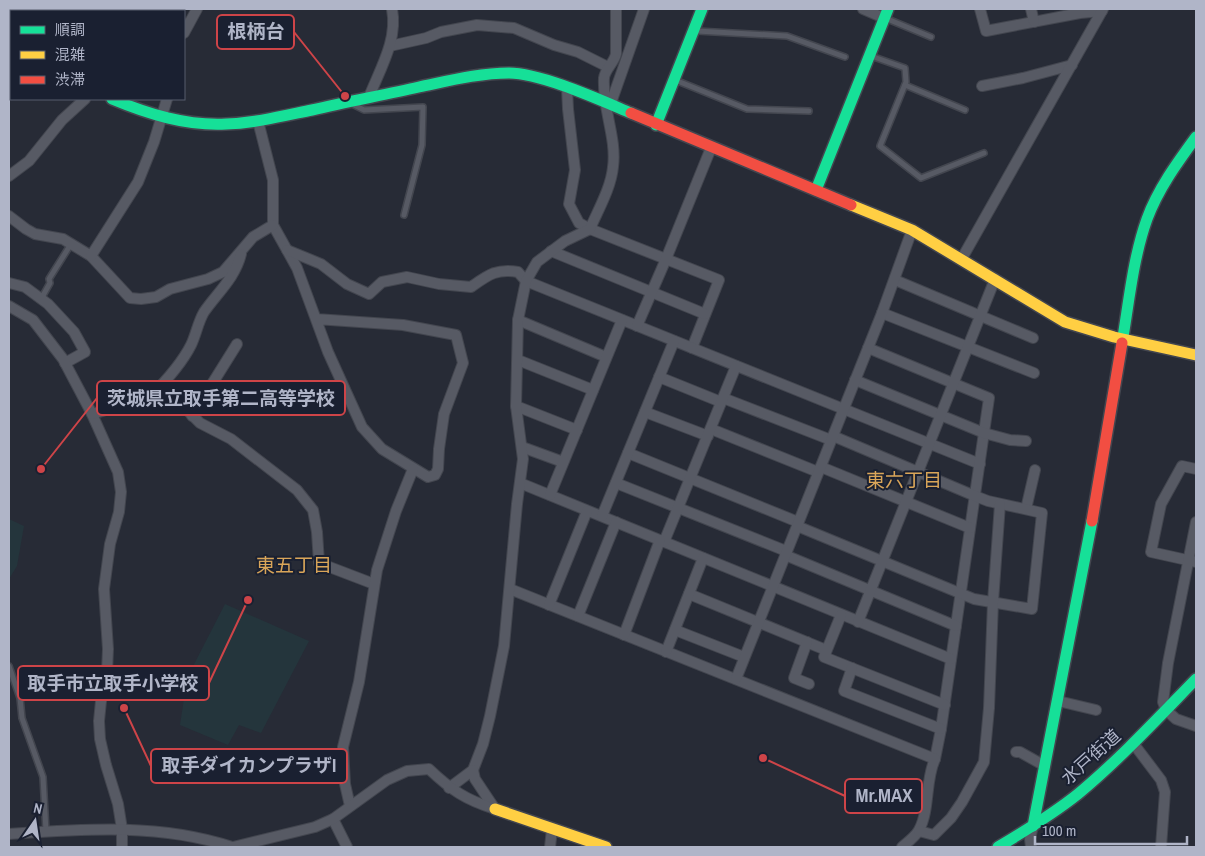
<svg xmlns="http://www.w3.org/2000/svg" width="1205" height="856" font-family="'Archivo Narrow','Noto Sans JP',sans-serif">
<rect width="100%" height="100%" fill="#272b36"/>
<!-- pitch -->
<g fill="#24353c">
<polygon points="9,519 24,526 17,566 9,579"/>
<polygon points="225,604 309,641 261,733 239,725 228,745 180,725 187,678"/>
</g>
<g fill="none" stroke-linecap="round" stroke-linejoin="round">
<!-- lane casing -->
<g stroke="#43464f" stroke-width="8">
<g id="lane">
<polyline points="885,18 931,37"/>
<polyline points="697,31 787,36 845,57"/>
<polyline points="871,56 905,68 906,82 880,146 921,178 984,153"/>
<polyline points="675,80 747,109 809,111"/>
<polyline points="905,85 965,110"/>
<polyline points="354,105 364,110 423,107 422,145 404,215"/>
<polyline points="41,299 50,283 49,279 71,244"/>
<polyline points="9,666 20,698 22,718 43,777 46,831"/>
</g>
</g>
<!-- street casing -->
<g stroke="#43464f" stroke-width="12">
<g id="street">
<polyline points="863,9 884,18"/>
<polyline points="980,9 986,31 1080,13 1102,11"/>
<polyline points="1031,9 1034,22"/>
<polyline points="23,11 24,9"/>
<polyline points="184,33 197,9"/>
<polyline points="390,46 426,38 441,32 477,25 514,28 554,45 578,52 608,67"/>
<polyline points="982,86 1023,78 1072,65"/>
<polyline points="567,88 568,109 575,170 569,204 579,223 590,229 719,280 692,348"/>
<path d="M 369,97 C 380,69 398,40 392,9"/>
<polyline points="611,106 613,97 644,9"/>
<polyline points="258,121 273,180 273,225 297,268 328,352 362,427 382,449 428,477 435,475 438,469 439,449 444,414 463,363 456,335 403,325 316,319"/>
<polyline points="9,176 29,161 62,120 85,99"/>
<polyline points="9,216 26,229 35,234 63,239 91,256 130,298 141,299 156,297 170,289 208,279 223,272 253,237 273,225"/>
<path d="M 287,250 L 321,264 L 347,284 L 369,294 L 382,282 L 407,277 L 439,284 L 471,287 C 488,275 497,268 518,272 L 526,281 L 980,464"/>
<polyline points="551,251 705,314"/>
<polyline points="91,256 138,182 154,142 167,99"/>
<polyline points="961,260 1103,9"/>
<polyline points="895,280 1033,338"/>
<polyline points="9,283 25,287 48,304 74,332 85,352 65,363"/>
<polyline points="9,306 33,320 63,359 92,414 118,472 121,492 119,512 110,544 104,589 108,649 107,672 101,701 99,721 100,739 106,765 118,804 122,829 122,847"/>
<polyline points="882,313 1034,373"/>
<polyline points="518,320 606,357"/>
<polyline points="637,326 666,259 711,148"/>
<polyline points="868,348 989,398 941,729 935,759"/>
<polyline points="518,360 593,390"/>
<polyline points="659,377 721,402"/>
<polyline points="855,380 984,433 1010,440 1026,441"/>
<polyline points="156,391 180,399 186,409 200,423 231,439 297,490 313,510 317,532 319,563 374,584"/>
<polyline points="723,398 831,440"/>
<polyline points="516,406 577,430"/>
<polyline points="645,412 708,436"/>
<path d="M 92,414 L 150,397 C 165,382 182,363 191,345 C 196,335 198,322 204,312 C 218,292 235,278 241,254"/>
<polyline points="192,416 237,344"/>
<polyline points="711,429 818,472"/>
<polyline points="522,447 563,462"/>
<polyline points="628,453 798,522"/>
<polyline points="821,467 970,528"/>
<polyline points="1196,469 1182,466 1161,504 1151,552 1196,562"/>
<polyline points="520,483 951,659"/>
<polyline points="616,483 786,551"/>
<polyline points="550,495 622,320"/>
<polyline points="1026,509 1035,470"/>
<polyline points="602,516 674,341"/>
<polyline points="1196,522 1168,663 1163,702 1166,710 1176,719 1196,726"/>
<polyline points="797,526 974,599 1032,609 1042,513 988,501 975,496 833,436"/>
<polyline points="664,542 736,366"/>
<polyline points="785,555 956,626"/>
<path d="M 510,589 L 935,759 C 925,780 930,810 919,830 C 916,836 908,842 902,847"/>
<polyline points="689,594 826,650"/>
<polyline points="549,605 587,511"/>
<polyline points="841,615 824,657 945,705"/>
<polyline points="578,616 616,522"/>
<polyline points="858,622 995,279"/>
<polyline points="675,630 744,657"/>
<polyline points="624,635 660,540"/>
<polyline points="807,642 794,678 809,684"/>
<polyline points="666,652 703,558"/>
<polyline points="852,668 844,691 941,729"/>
<polyline points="736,679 882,313 912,230"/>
<polyline points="1058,701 1096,710"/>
<polyline points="1133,743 1161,780 1165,792 1161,847"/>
<polyline points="1016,752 1020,752 1045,766"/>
<path d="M 473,770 L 483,744 L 490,716 L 504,646 L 517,504 L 523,459 L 516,406 L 518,320 L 526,281 L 537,262 L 565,241 L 590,229 C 598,210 611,188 613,167 C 617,138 602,108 604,78 C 605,69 614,63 616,54 L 616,9"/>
<polyline points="449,788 473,770 475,779 495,809"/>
<polyline points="350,806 345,784 343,747 359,682 377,570 396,511 413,469"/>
<polyline points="333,819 347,847"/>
<polyline points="919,831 934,835 951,818 962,802 984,762 989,708 993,602 1000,504"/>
<path d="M 9,834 C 84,829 160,823 232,847"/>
<path d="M 233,847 L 315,827 L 333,819 L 387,780 L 407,771 L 429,769 C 451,790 466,800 495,809"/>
<polyline points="550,847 552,829"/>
<polyline points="1031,847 1030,839 1033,826"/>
</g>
</g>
<!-- fast casing -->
<g stroke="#43464f" stroke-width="14">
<g id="fast">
<polyline points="9,27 11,29"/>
<path d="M 112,99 C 148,114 186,126 226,124 C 255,123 283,116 312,110 C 347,102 383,95 419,87 C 448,81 479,73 509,73 C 541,73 600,100 631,113"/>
<polyline points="656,125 702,9"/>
<polyline points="816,190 888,9"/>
<path d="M 1122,343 C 1129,302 1133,258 1147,219 C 1158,189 1177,163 1196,137"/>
<polyline points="1033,826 1092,521"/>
<path d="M 998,847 C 1025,831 1053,814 1078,794 C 1120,759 1158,718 1196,679"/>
</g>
</g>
<!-- slow casing -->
<g stroke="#43464f" stroke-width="14">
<g id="slow">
<polyline points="851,205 912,230 1065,322 1114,337 1196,355"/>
<polyline points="495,809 606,847"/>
</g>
</g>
<!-- jam casing -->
<g stroke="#43464f" stroke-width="14">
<g id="jam">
<polyline points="631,113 851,205"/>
<polyline points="1092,521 1122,343"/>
</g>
</g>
<!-- lane -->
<use href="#lane" stroke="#575a64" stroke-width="5"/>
<!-- street -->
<use href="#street" stroke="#575a64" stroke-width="10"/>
<!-- fast -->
<use href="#fast" stroke="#16e098" stroke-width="11"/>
<!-- slow -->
<use href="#slow" stroke="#ffcf43" stroke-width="11"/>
<!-- jam -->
<use href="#jam" stroke="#f24e42" stroke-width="11"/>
</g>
<g text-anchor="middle" stroke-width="4" stroke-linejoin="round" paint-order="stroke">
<!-- street labels -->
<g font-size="18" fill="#b0b5c8" stroke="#1a2031">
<text transform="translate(1091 757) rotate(-42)" y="6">水戸街道</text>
</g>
<!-- neighbourhood labels -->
<g font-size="19" fill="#d9a559" stroke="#1a2031">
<text x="904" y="487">東六丁目</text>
<text x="294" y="572">東五丁目</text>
</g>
</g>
<!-- callouts -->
<path fill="none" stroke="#ce4448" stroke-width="2" d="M345 96L294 32M41 469L97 398M248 600L209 683M124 708L151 766M763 758L845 796"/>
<g fill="#ce4448" stroke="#1a2031" stroke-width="2">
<circle cx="345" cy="96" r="5"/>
<circle cx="41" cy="469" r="5"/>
<circle cx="248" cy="600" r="5"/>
<circle cx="124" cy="708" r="5"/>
<circle cx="763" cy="758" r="5"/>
</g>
<g fill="#1a2031" stroke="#ce4448" stroke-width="2">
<rect x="217" y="15" width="77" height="34" rx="5"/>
<rect x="97" y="381" width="248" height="34" rx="5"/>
<rect x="18" y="666" width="191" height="34" rx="5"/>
<rect x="151" y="749" width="196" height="34" rx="5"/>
<rect x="845" y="779" width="77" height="34" rx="5"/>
</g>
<g font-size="19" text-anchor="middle" font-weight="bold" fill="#b0b5c8">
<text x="256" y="38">根柄台</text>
<text x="221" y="405">茨城県立取手第二高等学校</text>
<text x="113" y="690">取手市立取手小学校</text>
<text x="249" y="772">取手ダイカンプラザI</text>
<text x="884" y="802">Mr.MAX</text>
</g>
<!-- border -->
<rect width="1205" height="856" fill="none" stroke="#b0b5c8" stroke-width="20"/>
<!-- legend -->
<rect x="10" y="10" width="175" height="90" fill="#1a2031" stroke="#565c6d"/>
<rect x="20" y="26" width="25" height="8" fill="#16e098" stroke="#565c6d"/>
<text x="55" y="35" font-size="15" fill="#b0b5c8">順調</text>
<rect x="20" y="51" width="25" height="8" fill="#ffcf43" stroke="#565c6d"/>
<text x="55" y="60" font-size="15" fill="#b0b5c8">混雑</text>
<rect x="20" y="76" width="25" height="8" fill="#f24e42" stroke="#565c6d"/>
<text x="55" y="85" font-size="15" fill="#b0b5c8">渋滞</text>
<!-- north arrow -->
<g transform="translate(35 821) rotate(13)" stroke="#1a2031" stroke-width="4" paint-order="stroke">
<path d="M0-4L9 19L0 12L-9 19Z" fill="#b0b5c8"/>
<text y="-8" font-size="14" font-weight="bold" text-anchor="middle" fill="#b0b5c8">N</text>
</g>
<!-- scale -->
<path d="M1035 836v8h152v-8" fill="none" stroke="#b0b5c8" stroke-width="2.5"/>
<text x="1042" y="836" font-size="15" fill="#b0b5c8" stroke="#1a2031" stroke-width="4" paint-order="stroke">100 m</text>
</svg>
